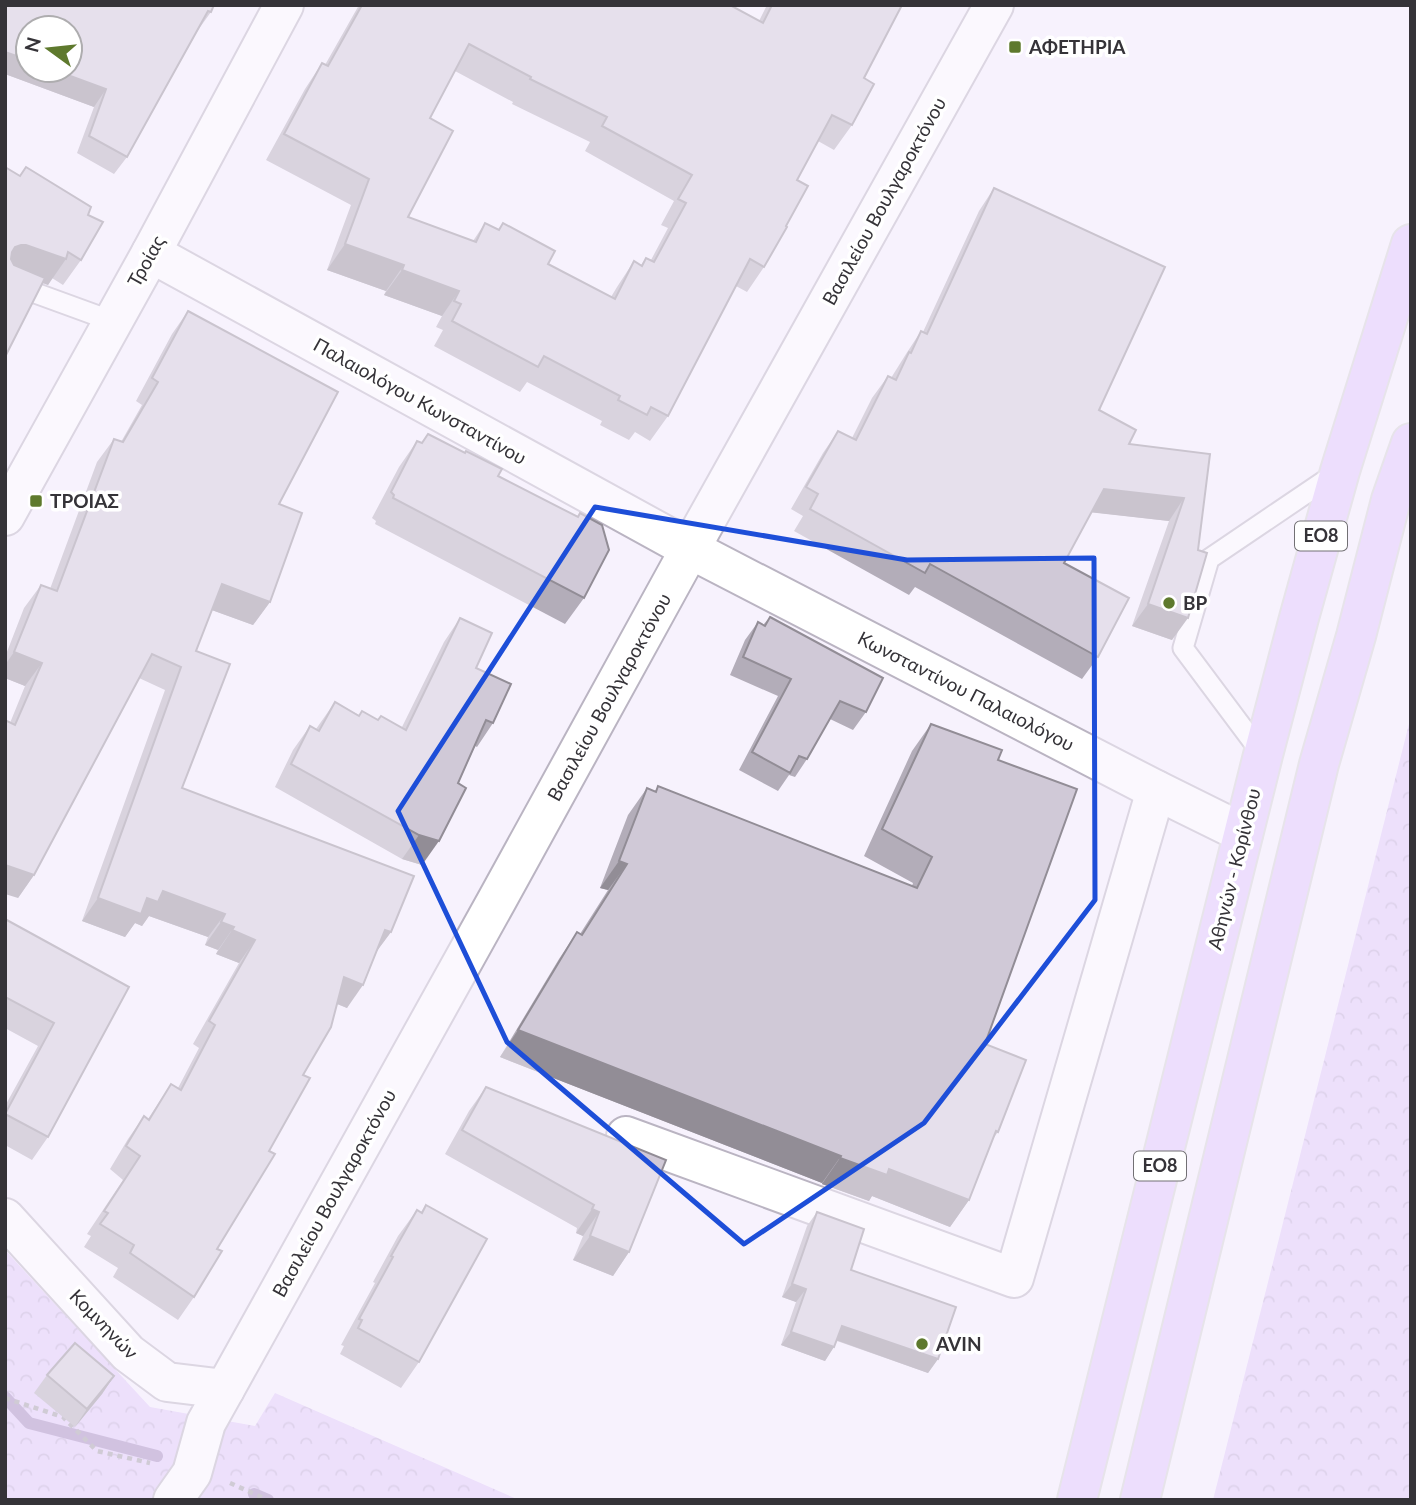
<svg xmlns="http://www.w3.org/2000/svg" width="1416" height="1505" font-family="Lato,sans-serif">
<defs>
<pattern id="forest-crowns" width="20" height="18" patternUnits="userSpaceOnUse" patternTransform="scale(1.75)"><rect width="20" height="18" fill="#dfc9f9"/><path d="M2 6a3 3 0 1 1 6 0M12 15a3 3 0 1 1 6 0" fill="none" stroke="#c0add6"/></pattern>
</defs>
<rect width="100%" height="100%" fill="#f7f2fd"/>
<!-- forest -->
<g fill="url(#forest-crowns)">
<polygon points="1411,716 1411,1500 1213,1500"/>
<polygon points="5,1250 150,1407 255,1426 275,1393 519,1500 5,1500"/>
</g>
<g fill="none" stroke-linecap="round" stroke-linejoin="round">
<!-- stream -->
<g stroke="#a288bd" stroke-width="12">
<polyline points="5,1397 29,1423 157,1456"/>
<polyline points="254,1494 268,1500"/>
</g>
<!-- lane casing -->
<g stroke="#bab4c2" stroke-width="23">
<g id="lane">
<polyline points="5,282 112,321"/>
<polyline points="1263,755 1183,648 1209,559 1336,473"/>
</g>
</g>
<!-- street casing -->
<g stroke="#bab4c2" stroke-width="42">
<g id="street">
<polyline points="151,253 690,549 1156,790 1243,833"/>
<polyline points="5,516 151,253 284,5"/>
<polyline points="626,1136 1014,1278 1156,790"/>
<polyline points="5,1218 128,1353 167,1382 225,1389 206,1423 192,1473 173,1500"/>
</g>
</g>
<!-- secondary casing -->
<g stroke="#bab4c2" stroke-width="42">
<polyline id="secondary" points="225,1389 497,900 690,549 994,5"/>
</g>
<!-- highway casing -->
<g stroke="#d3d2d3" stroke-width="42">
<g id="highway">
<polyline points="1077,1500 1263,755 1299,618 1340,471 1411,244"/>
<polyline points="1140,1500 1319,764 1356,636 1391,500 1411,443"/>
</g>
</g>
<!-- path -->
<g stroke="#a09ca4" stroke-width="4.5" stroke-dasharray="5 5" stroke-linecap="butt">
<polyline points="5,1398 63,1417 97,1451 150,1463"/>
<polyline points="230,1483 268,1500"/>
</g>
<!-- lane -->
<use href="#lane" stroke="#fff" stroke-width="19"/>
<!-- street -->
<use href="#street" stroke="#fff" stroke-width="38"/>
<!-- secondary -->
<use href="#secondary" stroke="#fff" stroke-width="38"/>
<!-- highway -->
<use href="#highway" stroke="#dfc6fc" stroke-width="38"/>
</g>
<!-- wall -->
<g fill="#b3adb9" fill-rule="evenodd">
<polygon points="5,5 214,5 211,12 198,30 127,157 114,174 77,153 94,107 5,74"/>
<path d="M 359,5 L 730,5 L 759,21 L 767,5 L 902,5 L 864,78 L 852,125 L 834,150 L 818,141 L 797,180 L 764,267 L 747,292 L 736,286 L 668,416 L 650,441 L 635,432 L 629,440 L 600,425 L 602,421 L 527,382 L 520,392 L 434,346 L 443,330 L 436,327 L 442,316 L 384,295 L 386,291 L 327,270 L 351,205 L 266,160 L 305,89 L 322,63 L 325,65 ZM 455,71 L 513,102 L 512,104 L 590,142 L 585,151 L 674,201 L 661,225 L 668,228 L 651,260 L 646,258 L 641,265 L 634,261 L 617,287 L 611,297 L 548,264 L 503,223 L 498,230 L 485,223 L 473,241 L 408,217 L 430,118 Z"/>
<polygon points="26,167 88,215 81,260 63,285 52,278 48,285 43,283 20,176"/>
<polygon points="994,188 1099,410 1129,444 1210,454 1172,640 1132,626 1169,521 1091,512 1064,563 1098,657 1082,679 915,587 909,595 794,531 803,516 791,509 823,453 838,431 852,438 872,398 888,376 891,378 906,354 921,331 923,332 979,211"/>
<polygon points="188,311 279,504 270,602 253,625 212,610 196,651 182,788 391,932 376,952 347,1008 337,1004 303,1075 269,1151 217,1249 194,1297 178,1320 113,1277 118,1268 84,1247 91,1236 87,1234 123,1180 110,1169 128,1139 144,1116 148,1119 171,1084 178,1088 199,1048 193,1044 239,963 216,954 218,950 205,945 208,937 149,916 142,926 135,923 125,937 82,921 165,690 139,678 34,875 18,898 10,723 25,686 5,678 5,657 24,608 41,585 50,589 97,462 114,439 121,442 142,405 136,401 172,334"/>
<polygon points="428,434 498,476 577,517 580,513 584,598 565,624 375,524 376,521 372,518 399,467 417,441 421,443"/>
<polygon points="770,617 866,712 853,730 830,719 807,759 795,777 789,775 778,791 739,770 778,696 730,675 745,640 758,622 763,625"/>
<polygon points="460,618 493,723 477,747 475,746 422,865 402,859 275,787 293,750 310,726 316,729 335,702 359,715 402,727 444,642"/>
<polygon points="931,724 998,760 985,1044 998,1132 992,1140 969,1200 950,1227 872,1196 869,1201 822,1184 822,1183 500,1057 559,959 577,932 580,934 608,890 600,888 628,815 647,788 655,791 658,786 912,886 913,883 864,856 912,751"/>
<polygon points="5,919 129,987 48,1137 32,1160 5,1145 5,1106 38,1046 5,1028"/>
<polygon points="486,1087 666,1160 629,1252 613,1276 573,1260 583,1236 576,1233 577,1228 445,1154 469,1111"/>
<polygon points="426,1205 419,1362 401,1388 340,1354 344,1346 341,1345 375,1283 373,1282 398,1236 417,1210 421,1212"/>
<polygon points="817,1212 851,1270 938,1359 928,1373 837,1341 825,1361 781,1345 796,1302 782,1297 807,1226"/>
<polygon points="47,1375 114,1376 102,1394 75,1427 34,1393"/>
</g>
<!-- shaded-wall -->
<g fill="#928d96">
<polygon points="5,52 28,60 28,70 54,70 106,89 94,107 5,74"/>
<polygon points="345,244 404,265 386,291 327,270"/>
<polygon points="21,245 26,245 66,259 48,285 9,270 5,261 15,247"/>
<polygon points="402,270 459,291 442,316 384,295"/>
<polygon points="1104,489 1184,498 1169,521 1088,512"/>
<polygon points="222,584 270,602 253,625 206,608"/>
<polygon points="1148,604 1188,618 1172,640 1132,626"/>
<polygon points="14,652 42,663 25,686 5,678 5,665"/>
<polygon points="419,835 439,841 422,865 402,859"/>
<polygon points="619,861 627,864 608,890 600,888"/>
<polygon points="5,865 34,875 18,898 5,894"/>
<polygon points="163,891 225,914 208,937 149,916 142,926 135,923 125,937 82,921 98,898 147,898"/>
<polygon points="221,922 234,927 218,950 205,945"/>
<polygon points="232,930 255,940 239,963 216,954"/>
<polygon points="385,930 391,932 374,955"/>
<polygon points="344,977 363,985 347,1008 328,1000"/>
<polygon points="518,1030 841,1156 822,1183 500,1057"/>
<polygon points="840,1158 889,1169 969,1200 950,1227 872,1196 869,1201 822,1184"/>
<polygon points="592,1209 599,1212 583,1236 576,1233"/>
<polygon points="590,1236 629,1252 613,1276 573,1260"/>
<polygon points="792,1284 806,1289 796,1302 782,1297"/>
<polygon points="842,1326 938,1359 928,1373 833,1339"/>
<polygon points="791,1332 834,1347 825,1361 781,1345"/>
<polygon points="114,1376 102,1394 75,1427 87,1409"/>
</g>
<!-- building -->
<g fill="#d0c9d7" stroke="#928d96" stroke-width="2" fill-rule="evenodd">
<polygon points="5,5 214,5 211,12 208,11 127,157 89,136 106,89 54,70 70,70 70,28 28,28 28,60 5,52"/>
<path d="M 362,5 L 730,5 L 763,23 L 772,5 L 902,5 L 864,78 L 874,84 L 852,125 L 832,115 L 797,180 L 808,186 L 786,226 L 787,227 L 764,267 L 750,259 L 668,416 L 651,407 L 647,415 L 618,400 L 620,396 L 544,356 L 538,367 L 452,321 L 461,304 L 454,301 L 459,291 L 402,270 L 404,265 L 345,244 L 369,179 L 284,134 L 322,63 L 328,66 ZM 469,44 L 531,77 L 530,79 L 607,117 L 602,126 L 692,175 L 678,199 L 686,203 L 654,262 L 646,258 L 642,266 L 634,261 L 615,299 L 548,264 L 555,251 L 503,223 L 499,230 L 485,223 L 476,242 L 408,217 L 453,131 L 430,118 Z"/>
<polygon points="5,167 20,176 26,167 91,207 88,215 103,222 81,260 68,252 66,259 26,245 21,245 15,247 12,252 11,259 14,265 45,278 5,357"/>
<polygon points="994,188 1165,267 1099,410 1136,430 1129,444 1210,454 1198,550 1207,553 1188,618 1148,604 1184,498 1104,489 1064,563 1129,598 1098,657 930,564 925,573 810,509 818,494 806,487 838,431 856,440 888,376 896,380 909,352 911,353 921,331 927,334"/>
<polygon points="188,311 338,392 279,504 302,513 270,602 222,584 196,651 230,664 182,788 414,876 391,932 385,930 363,985 344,977 331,1027 303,1075 310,1078 269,1151 275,1154 217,1249 222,1251 194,1297 130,1253 134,1245 100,1224 108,1213 104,1211 140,1156 126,1146 144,1116 149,1120 171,1084 181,1090 215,1025 209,1021 255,940 232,930 234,927 221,922 225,914 163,891 158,902 147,898 141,914 98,898 181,667 152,654 34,875 5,865 5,720 15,725 42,663 14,652 41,585 57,591 114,439 123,442 158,382 152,378"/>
<polygon points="428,434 465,453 466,451 502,469 498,476 578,517 580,513 602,525 609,550 584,598 393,498 394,495 391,492 417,441 422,443"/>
<polygon points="770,617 883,678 866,712 840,701 807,759 799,756 790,773 752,752 791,679 743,657 758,622 765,626"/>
<polygon points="460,618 492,633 476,668 511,684 493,723 486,720 458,783 466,788 439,841 419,835 291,764 310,726 319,731 335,702 359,716 362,711 378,720 381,716 406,730"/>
<polygon points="931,724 1002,750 998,760 1077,789 985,1044 1026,1060 998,1132 996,1131 969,1200 889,1169 887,1175 840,1158 841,1156 518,1030 577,932 582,935 627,864 619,861 647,788 656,792 658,786 917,888 932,857 882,829"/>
<polygon points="5,919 129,987 48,1137 5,1114 54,1023 5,997"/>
<polygon points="486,1087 666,1160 629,1252 590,1236 599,1212 592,1209 594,1205 462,1130"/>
<polygon points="426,1205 487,1239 419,1362 358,1328 362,1320 359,1319 393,1257 391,1256 417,1210 422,1213"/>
<polygon points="817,1212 864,1229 851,1270 956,1307 938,1359 842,1326 834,1347 791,1332 806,1289 792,1284"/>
<polygon points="75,1343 114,1376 87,1409 47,1375"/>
</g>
<!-- marked area -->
<path d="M0 0H1416V1505H0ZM 595,507 L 907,560 L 1094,558 L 1095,900 L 924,1123 L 744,1244 L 507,1042 L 398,811 Z" fill="#f7f2fd" fill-opacity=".55" fill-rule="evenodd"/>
<path fill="none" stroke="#1d4ed8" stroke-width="5" stroke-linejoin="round" d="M 595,507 L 907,560 L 1094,558 L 1095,900 L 924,1123 L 744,1244 L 507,1042 L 398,811 Z"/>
<!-- markers -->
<g fill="#5e792d" stroke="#fff" stroke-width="2.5">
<rect x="1008" y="40" width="14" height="14" rx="3.5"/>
<rect x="29" y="494" width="14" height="14" rx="3.5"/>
<circle cx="1169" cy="603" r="7"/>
<circle cx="922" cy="1344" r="7"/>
</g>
<g text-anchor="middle" stroke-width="7" stroke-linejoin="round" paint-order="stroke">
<!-- shield labels -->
<g fill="#fff" stroke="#727074" stroke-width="2">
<rect x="1295" y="521.5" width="52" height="29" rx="5"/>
<rect x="1134" y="1151.5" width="52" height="29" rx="5"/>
</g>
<g font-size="18" font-weight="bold" fill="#353338">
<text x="1321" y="542">ΕΟ8</text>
<text x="1160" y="1172">ΕΟ8</text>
</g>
<!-- poi labels -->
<g font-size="19" font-weight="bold" fill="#353338" stroke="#fff" text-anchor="start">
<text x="1029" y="54">ΑΦΕΤΗΡΙΑ</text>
<text x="50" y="508">ΤΡΟΙΑΣ</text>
<text x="1183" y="610">BP</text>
<text x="936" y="1351">AVIN</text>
</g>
<!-- street labels -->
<g font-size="19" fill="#353338" stroke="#fff">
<text transform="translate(884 201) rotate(-61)" y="7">Βασιλείου Βουλγαροκτόνου</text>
<text transform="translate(146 261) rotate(-61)" y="7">Τροίας</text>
<text transform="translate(420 401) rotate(29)" y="7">Παλαιολόγου Κωνσταντίνου</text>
<text transform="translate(966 691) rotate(27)" y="7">Κωνσταντίνου Παλαιολόγου</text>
<text transform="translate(609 697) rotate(-61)" y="7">Βασιλείου Βουλγαροκτόνου</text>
<text transform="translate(1234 869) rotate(-76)" y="7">Αθηνών - Κορίνθου</text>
<text transform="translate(334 1193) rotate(-61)" y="7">Βασιλείου Βουλγαροκτόνου</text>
<text transform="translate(104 1324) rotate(46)" y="7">Κομνηνών</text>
</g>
</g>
<!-- border -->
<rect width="1416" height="1505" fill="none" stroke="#353338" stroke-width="14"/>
<!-- north arrow -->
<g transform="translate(49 49) rotate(285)"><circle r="33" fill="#ffffff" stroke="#aeadaf" stroke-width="2"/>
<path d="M0-5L12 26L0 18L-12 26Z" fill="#5e792d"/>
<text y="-10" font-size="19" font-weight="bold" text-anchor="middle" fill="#353338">N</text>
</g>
</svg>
